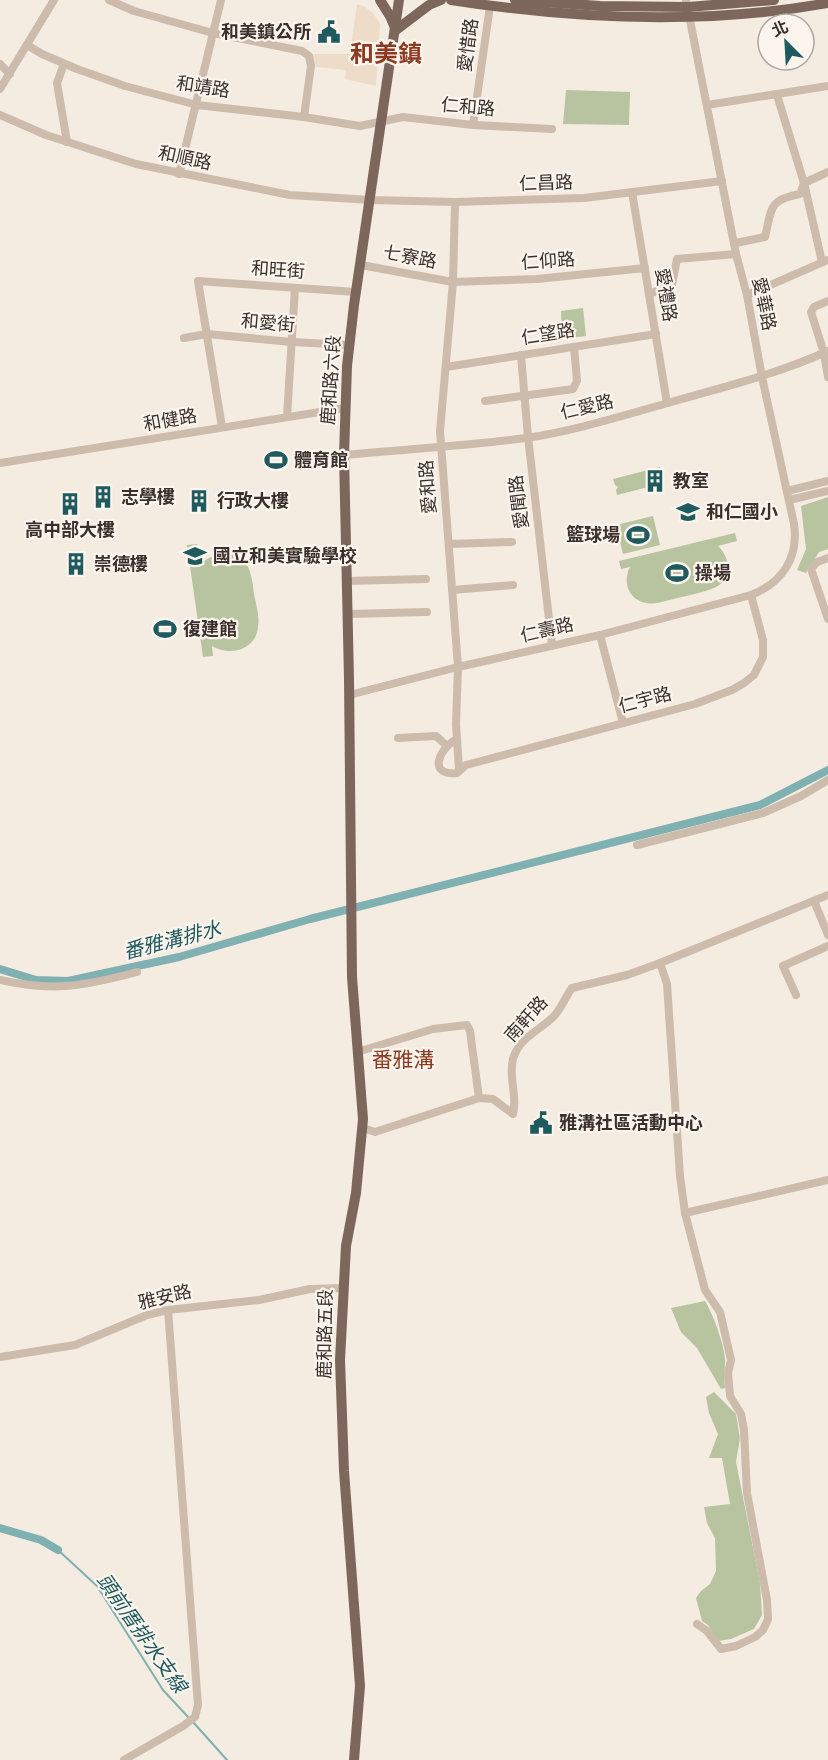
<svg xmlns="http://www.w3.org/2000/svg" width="828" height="1760" font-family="'Noto Sans','Noto Sans TC',sans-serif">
<rect width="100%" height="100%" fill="#f4ebe1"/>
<!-- green -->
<g fill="#b8c4a0">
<polygon points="566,90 630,92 629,125 563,124"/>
<polygon points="583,308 586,336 562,339 561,311"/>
<polygon points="660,467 660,476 664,483 617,495 616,490 618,487 615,485 613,479"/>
<polygon points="828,497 828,549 819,552 806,573 797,570 806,549 801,506"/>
<polygon points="653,516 660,545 623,554 616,525"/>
<path d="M 735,533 L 737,541 L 718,546 C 731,558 733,580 714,588 C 704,592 693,594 682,597 C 671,599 657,605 646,603 C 629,600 622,582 630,567 L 621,569 L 619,561 Z"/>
<path d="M 197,544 L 200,564 C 215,552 237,548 248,567 C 252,575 253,586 254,594 C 256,605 260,616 258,627 C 256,650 230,657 212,646 L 213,656 L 203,657 L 187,545 Z"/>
<path d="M 705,1301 C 713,1314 724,1344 725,1359 C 725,1369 724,1378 725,1388 L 721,1389 L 697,1348 L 681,1332 L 671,1308 Z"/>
<polygon points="714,1392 736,1414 740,1438 736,1462 760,1583 762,1615 754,1629 731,1639 718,1641 708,1625 702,1621 696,1598 701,1591 710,1584 716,1571 715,1538 707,1523 704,1507 730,1504 722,1458 709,1458 718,1434 709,1413 706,1397"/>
</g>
<!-- plaza -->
<polygon fill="#ecdcc8" points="357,4 365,7 373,13 380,24 376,86 345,79 346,70 308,66 314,54 350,54"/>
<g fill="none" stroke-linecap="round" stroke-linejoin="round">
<!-- stream -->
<g stroke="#7fb0b2" stroke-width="2">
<polyline points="58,1550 97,1586 163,1690 189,1718"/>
<polyline points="193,1722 227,1760"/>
</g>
<!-- canal -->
<g stroke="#7fb0b2" stroke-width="8">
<polyline points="0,969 36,980 68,981 179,957 310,919 760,805 828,770"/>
<polyline points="0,1528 41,1540 58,1550"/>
</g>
<!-- minor -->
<g stroke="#cdbbac" stroke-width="8">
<polyline points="109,0 134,11 213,33 302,51 309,56 311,66 304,117"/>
<polyline points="27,45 42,54 77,69 125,86 197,105 304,117 360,126 403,117 473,125 552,129"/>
<polyline points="0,64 10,74"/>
<polyline points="64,64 57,83 67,142"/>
<polyline points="0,89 54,0"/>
<polyline points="777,95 804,183 822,262"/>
<polyline points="707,105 828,86"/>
<polyline points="0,115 46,135 136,164 290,195 371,200 455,202 584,198 722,181"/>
<polyline points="473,125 490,6"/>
<polyline points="179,174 221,0"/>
<polyline points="632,192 667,403"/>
<polyline points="455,202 453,282 440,431 458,667 456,724 459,770"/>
<path d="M 736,243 L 765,237 C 772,208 768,200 800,194 L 804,183 L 828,172"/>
<polyline points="361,265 453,282 537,279 645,268"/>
<polyline points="649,294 672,285 677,259 736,254"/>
<polyline points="747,295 828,260"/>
<polyline points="828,301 814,307 811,312 824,353 828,377"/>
<polyline points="184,338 207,334 292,342 349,345"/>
<polyline points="521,355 528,437 552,645"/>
<polyline points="446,367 656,334"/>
<polyline points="485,401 573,389 577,381 574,347"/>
<polyline points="287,417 295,288"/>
<polyline points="222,427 198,281 356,292"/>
<path d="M 344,455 C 405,449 466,446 526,438 C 574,431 621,416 668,403 C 723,387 775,375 828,351"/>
<polyline points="0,463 345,408"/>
<polyline points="787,491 828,481"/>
<polyline points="789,500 828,491"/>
<polyline points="449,544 512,542"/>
<polyline points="828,558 817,562 811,569 828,619"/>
<polyline points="347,581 426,579"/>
<polyline points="452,590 513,585"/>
<polyline points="348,614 427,612"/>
<polyline points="600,635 623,723"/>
<path d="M 349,695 L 458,667 L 600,635 L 751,595 C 782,583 799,558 794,524 L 762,377 L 747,295 L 736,254 L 686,0"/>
<polyline points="398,738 436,736 446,745"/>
<path d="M 457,739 C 439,748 427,776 457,773 L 466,765 L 695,704 L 732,690 L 744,683 L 754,675 L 763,657 L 763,640 L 751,595"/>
<polyline points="637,845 763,813 801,796 828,780"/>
<polyline points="814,901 828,935"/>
<polyline points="660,963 667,984 680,1176 685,1213 705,1290 720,1312 731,1360 728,1373 730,1396 741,1414 744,1430 747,1493 767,1600 768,1619 763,1630 755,1637 736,1646 721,1649 707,1631 697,1624"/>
<path d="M 0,980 C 53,992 85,986 137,972"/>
<polyline points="796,995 783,966 828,946"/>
<polyline points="357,1052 433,1029 467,1025 470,1031 479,1098"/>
<path d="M 363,1128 L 375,1132 L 479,1098 L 493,1099 L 513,1114 C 518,1096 508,1078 513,1059 C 519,1037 541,1030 554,1016 C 562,1008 565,997 572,988 L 627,975 L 660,963 L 828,895"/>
<polyline points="685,1213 828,1180"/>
<polyline points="0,1357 75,1345 147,1315 168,1310 259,1300 310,1289 342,1288"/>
<polyline points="124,1760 183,1726 195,1717 198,1705 168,1310"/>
</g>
<!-- major -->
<g stroke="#7d675c" stroke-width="10">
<polyline points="380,0 390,16 396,30 429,5 441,0"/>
<path d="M 451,0 C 573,19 707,25 828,3"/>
<polyline points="515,0 600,6 688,7 774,0"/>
<polyline points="354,1760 360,1686 344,1471 340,1360 346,1246 356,1193 363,1119 352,977 349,679 344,455 347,366 354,305 399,0"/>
</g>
</g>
<!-- icons -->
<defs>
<g id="civic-bare" transform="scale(1.8)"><path d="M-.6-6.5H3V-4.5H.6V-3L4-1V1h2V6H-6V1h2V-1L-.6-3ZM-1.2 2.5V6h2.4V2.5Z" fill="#1f5a5e" stroke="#fbf5ee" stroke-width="2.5" paint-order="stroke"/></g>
<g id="stadium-bare" transform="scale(1.8)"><path d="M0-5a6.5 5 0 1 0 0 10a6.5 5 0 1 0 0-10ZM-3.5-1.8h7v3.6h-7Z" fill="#1f5a5e" stroke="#fbf5ee" stroke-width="2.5" paint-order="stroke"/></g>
<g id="building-bare" transform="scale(1.8)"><path d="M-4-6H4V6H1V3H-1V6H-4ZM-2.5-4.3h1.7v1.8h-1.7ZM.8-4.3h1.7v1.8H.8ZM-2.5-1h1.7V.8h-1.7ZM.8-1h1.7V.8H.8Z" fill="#1f5a5e" stroke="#fbf5ee" stroke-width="2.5" paint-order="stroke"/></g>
<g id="school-bare" transform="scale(1.8)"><path d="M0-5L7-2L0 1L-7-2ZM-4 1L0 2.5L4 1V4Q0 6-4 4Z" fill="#1f5a5e" stroke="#fbf5ee" stroke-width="2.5" paint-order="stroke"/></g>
</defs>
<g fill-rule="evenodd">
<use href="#civic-bare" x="329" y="32"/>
<use href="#stadium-bare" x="276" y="460"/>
<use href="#building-bare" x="655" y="481"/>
<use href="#building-bare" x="103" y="497"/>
<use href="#building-bare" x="199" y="501"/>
<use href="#building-bare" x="70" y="504"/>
<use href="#school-bare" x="688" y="512"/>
<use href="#stadium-bare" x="638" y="535"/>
<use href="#school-bare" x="195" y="556"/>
<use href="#building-bare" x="76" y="564"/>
<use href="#stadium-bare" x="677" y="573"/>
<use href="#stadium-bare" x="165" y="629"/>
<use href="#civic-bare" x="541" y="1123"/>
</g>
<g text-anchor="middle" stroke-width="4.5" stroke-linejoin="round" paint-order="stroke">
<!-- poi labels -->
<g font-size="18" font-weight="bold" fill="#3b302b" stroke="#fbf5ee" text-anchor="start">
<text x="311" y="38" text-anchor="end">和美鎮公所</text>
<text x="294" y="466">體育館</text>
<text x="673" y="487">教室</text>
<text x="121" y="503">志學樓</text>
<text x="217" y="507">行政大樓</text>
<text x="706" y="518">和仁國小</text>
<text x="70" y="536" text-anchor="middle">高中部大樓</text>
<text x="620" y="541" text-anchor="end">籃球場</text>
<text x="213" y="562">國立和美實驗學校</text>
<text x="94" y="570">崇德樓</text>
<text x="695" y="579">操場</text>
<text x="183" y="635">復建館</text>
<text x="559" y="1129">雅溝社區活動中心</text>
</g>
<!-- street labels -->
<g font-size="18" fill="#3b302b" stroke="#fbf5ee">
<text transform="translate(468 45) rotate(-82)" y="6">愛惜路</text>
<text transform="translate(203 87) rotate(9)" y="6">和靖路</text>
<text transform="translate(468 107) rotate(5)" y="6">仁和路</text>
<text transform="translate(185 158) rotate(12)" y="6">和順路</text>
<text transform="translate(546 183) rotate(-2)" y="6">仁昌路</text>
<text transform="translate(410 257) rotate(11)" y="6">七寮路</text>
<text transform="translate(548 261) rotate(-4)" y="6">仁仰路</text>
<text transform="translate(278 270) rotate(4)" y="6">和旺街</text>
<text transform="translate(666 295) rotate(81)" y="6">愛禮路</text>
<text transform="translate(764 304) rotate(78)" y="6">愛華路</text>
<text transform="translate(268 323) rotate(5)" y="6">和愛街</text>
<text transform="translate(548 334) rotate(-9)" y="6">仁望路</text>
<text transform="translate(331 380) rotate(-86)" y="6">鹿和路六段</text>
<text transform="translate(587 407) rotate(-13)" y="6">仁愛路</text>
<text transform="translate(170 420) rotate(-10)" y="6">和健路</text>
<text transform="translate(428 487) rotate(-94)" y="6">愛和路</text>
<text transform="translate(519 502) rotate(-97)" y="6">愛聞路</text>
<text transform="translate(547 630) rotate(-13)" y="6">仁壽路</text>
<text transform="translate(645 700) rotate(-15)" y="6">仁宇路</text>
<text transform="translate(526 1019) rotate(-48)" y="6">南軒路</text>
<text transform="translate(165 1297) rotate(-13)" y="6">雅安路</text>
<text transform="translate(325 1334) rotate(-89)" y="6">鹿和路五段</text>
</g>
<!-- water labels -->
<g font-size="20" font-style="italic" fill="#1f5a5e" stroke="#fbf5ee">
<text transform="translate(172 940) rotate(-14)" y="7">番雅溝排水</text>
<text transform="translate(142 1633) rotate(55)" y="7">頭前厝排水支線</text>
</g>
<!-- quarter labels -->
<g font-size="21" fill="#8c3b22" stroke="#fbf5ee">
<text x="403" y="1067">番雅溝</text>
</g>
<!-- district labels -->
<g font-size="24" font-weight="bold" fill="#8c3b22" stroke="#fbf5ee">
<text x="386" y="62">和美鎮</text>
</g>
</g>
<!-- north arrow -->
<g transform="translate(786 42) rotate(336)"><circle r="28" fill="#fbf5ee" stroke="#aea6a0" stroke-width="1.5"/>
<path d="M0-4.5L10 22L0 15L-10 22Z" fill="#1f5a5e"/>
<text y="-9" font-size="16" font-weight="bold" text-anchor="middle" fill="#3b302b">北</text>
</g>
</svg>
